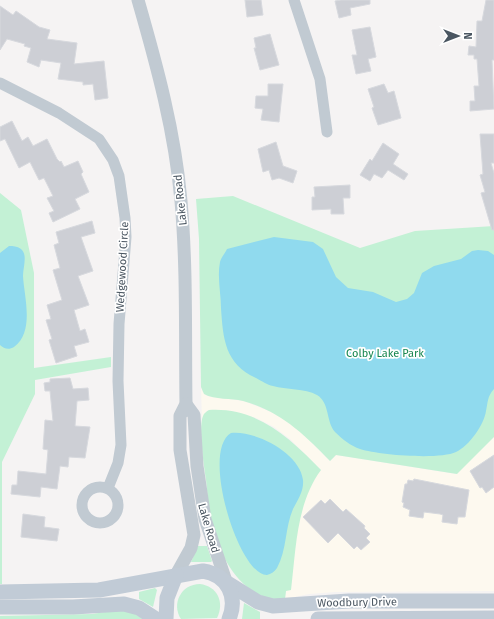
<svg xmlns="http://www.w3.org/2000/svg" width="494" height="619" font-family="'Fira Sans',sans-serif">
<rect width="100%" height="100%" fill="#f5f3f3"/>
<!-- commercial -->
<polygon fill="#fdf9ef" points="201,385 202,391 207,396 244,401 278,415 298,429 330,461 336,455 456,474 494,437 494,591 335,592 309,594 285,599 298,513 316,475 321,470 290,439 274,427 256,418 231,411 208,410 202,418 202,424"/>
<!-- green -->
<g fill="#c3f1d5">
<polygon points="0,193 21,210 34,273 34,368 111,357 111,367 35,380 35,394 2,462 2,584 0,584"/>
<path d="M 233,196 L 360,248 L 415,231 L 494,226 L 494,437 L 457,474 L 336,455 L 330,461 C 304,434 280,411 243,401 C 231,398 215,400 204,394 L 201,387 L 199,239 L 196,199 Z"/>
<path d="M 209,410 C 257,407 290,438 321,470 C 296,504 296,550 291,590 L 286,591 L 285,599 C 243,603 220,557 211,523 C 207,509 208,494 206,480 C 204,466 198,429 203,416 C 204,413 206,412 209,410 Z"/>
<polygon points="198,546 207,546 212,561 211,562 191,562"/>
<path d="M 200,584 C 217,586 225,602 217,618 L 181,619 C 171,604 181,584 200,584 Z"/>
<polygon points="155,588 157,590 153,607 139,599 139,592"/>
<polygon points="244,603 260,612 260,619 242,619"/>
<polygon points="118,610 132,612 143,619 0,619 0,616 92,614"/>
</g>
<!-- water -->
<g fill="#90daee">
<path d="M 274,237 L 313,242 L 323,249 L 336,277 L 348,288 L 373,292 L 396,302 L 407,299 L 414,293 L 422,273 L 434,266 L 461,259 L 472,251 L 478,250 L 488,251 L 494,255 L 494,389 C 487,397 488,402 486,411 C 484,425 469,446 456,452 C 439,460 379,455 360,449 C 351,446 342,439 335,432 C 326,422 330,403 317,395 C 305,388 286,390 273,386 C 267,385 262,381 256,378 C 225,364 223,339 221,308 C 221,294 217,277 220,262 C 221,258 225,253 227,249 Z"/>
<path d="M 9,246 C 13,246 17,246 21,249 C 28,255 23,267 23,276 C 24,296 35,332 14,347 C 9,350 4,349 0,345 L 0,253 Z"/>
<path d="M 231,433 C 255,430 300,453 303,480 C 304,491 298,499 293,509 C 285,527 287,550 277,568 C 274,572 271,574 267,575 C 239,576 200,451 231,433 Z"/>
</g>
<!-- building -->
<g fill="#cdcfd5" stroke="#d7d9de">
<polygon points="245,0 261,0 263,15 247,17"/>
<polygon points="341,0 370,0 370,4 350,8 351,15 339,18 335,1"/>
<polygon points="486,0 494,0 494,60 492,60 494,109 470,111 470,101 475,101 474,86 479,86 477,59 474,59 474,55 468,55 469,46 476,47 477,21 482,21"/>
<polygon points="0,6 13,15 16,11 39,27 50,30 47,39 77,43 74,64 104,61 108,98 95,100 93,84 83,85 83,82 58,79 61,63 41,60 39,67 27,62 31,48 24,46 25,44 7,39 0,50"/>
<polygon points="370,27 376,57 368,59 371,71 356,74 352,55 357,55 352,30"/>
<polygon points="270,34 279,65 260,70 254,48 256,48 254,38"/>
<polygon points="268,84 283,84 279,122 261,120 263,109 255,108 256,96 268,96"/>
<polygon points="384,84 388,93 394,91 401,118 378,125 372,108 374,107 368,89"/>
<polygon points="12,121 22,141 28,137 33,146 47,139 57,159 60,162 61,161 64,167 78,161 83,172 81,174 89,192 75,199 80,209 53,222 49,213 54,211 47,198 53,196 44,178 39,180 30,162 19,168 5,139 0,141 0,127"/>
<polygon points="480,134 494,134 494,163 491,163 494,173 494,230 492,230 481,193 485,192 480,175 483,174"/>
<polygon points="276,142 283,166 297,171 293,183 279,178 272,180 269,170 263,172 258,149"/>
<polygon points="383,143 399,154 393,164 408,174 404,180 388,170 382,178 374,174 370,181 360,175 370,159 372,161"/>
<polygon points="350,185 350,198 343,198 344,214 331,214 331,209 312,210 312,197 315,197 314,187"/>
<polygon points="92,221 95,233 81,237 93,271 78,276 89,305 74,310 80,331 85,329 89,342 74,346 77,356 56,363 49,340 52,339 46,320 51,319 47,305 62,300 53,270 60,268 54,245 59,243 56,232"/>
<polygon points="70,378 73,389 88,388 89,400 77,401 75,426 90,427 85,458 69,457 68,467 60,466 57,489 41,487 40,497 11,494 12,485 17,485 18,471 46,474 48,450 43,449 45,420 53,421 50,391 45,391 44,383 50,382 50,379"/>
<polygon points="494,455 494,487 486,493 482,487 480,488 470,471"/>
<polygon points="414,479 469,490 465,517 458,517 457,524 442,522 443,515 440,514 424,512 423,518 409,516 410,510 403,507 404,503 402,502 405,484 407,484 408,480 413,481"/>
<polygon points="330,499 343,512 346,509 365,526 364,528 370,534 366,538 370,542 361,550 357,546 354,549 338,533 328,543 303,517 321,500 325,504"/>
<polygon points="23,514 45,517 44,527 59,529 57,541 21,537"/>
</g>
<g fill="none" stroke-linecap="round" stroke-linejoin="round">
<!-- minor -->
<g stroke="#c1cad2" stroke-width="11">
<polyline points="294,0 320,79 327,132"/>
<polyline points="0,83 59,113 99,139 113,160 119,176 125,218 126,237 119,324 118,381 121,445 118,463 108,488"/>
<circle cx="100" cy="505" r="18"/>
</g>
<!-- tertiary -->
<g stroke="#c1cad2" stroke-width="13">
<path d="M 138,0 C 157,66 175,132 181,201 C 187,268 185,336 186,404 L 180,416 L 180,450 L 194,535 L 191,548 L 176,575"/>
<polyline points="186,404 194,415 197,466 205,519 226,581"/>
</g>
<!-- secondary -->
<g stroke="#c1cbd6" stroke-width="15">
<polyline points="226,582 258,602 273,606 349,601 494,601"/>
<path d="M 0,592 L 99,590 L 203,571 C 228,575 238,597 229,619"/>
<polyline points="0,607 73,607 124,604 139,608 156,619"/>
<polyline points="166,619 167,598 176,575"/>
<polyline points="318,619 494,618"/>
</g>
</g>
<g text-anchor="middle" stroke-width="3.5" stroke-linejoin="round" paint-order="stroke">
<!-- street labels -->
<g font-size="11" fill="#4a5661" stroke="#fff">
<text transform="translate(180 200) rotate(-96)" y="4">Lake Road</text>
<text transform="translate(122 267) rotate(-87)" y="4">Wedgewood Circle</text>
<text transform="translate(209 528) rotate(74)" y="4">Lake Road</text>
<text transform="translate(357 602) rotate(-1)" y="4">Woodbury Drive</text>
</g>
<!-- park labels -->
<g font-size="11" fill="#17864f" stroke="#fff">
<text x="385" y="357">Colby Lake Park</text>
</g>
</g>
<!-- north arrow -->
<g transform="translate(458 36) rotate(90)" stroke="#ffffff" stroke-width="3" paint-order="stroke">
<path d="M0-3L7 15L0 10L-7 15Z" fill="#4a5661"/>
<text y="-6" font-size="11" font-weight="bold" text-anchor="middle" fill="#4a5661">N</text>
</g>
</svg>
